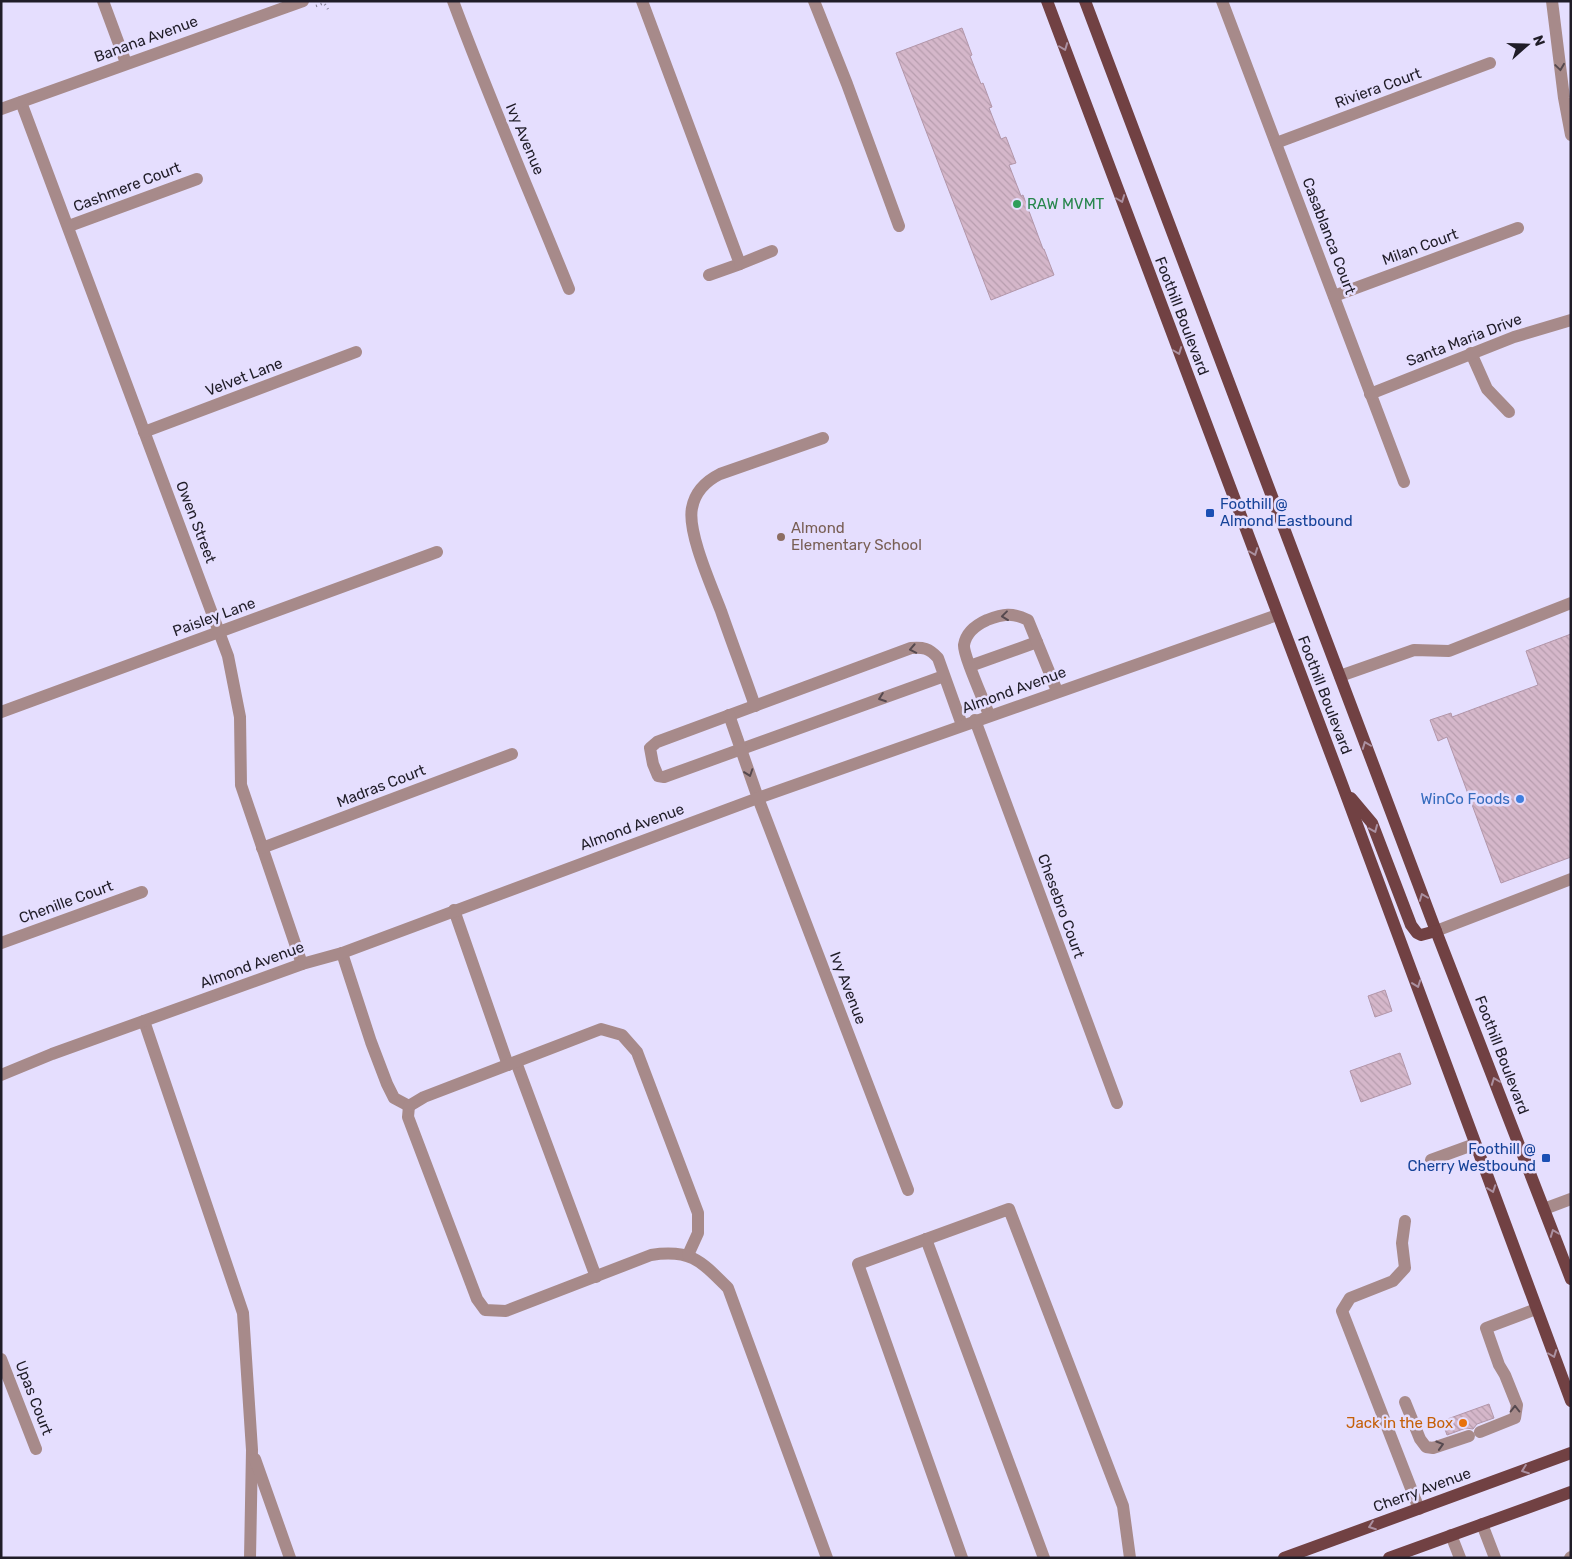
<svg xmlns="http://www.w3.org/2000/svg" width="1572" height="1559" font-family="Rubik,sans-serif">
<defs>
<pattern id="building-back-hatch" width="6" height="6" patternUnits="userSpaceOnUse" patternTransform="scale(1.25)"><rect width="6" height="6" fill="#d5b7ca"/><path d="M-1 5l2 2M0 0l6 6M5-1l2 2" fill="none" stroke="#b79dae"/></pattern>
</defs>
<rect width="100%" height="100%" fill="#e5defe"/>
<!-- building -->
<g fill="url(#building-back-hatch)" stroke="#b296a9">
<polygon points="962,28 972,55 970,56 981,84 983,83 992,107 989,108 1001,139 1006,137 1016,163 1009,165 1021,196 1023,195 1043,249 1044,249 1054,275 991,300 896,53"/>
<polygon points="1571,634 1571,857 1501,883 1447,737 1438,741 1430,720 1451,713 1452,717 1538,685 1526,651"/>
<polygon points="1385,990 1392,1011 1375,1017 1368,996"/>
<polygon points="1400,1053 1411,1084 1361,1102 1350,1071"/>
<polygon points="1489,1404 1494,1418 1477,1424 1473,1429 1466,1428 1447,1435 1442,1421"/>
</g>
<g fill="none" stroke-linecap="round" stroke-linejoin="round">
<!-- path -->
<polyline stroke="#7e798e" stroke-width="2.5" stroke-dasharray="1 4" stroke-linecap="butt" points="316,6 324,3 328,9"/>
<!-- minor -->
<g stroke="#a78a8a" stroke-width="12">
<polyline points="103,1 126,63"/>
<path d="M 453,1 C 489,98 530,193 569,289"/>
<polyline points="642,1 740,264 709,275"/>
<polyline points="814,1 847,84 899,226"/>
<polyline points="1222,1 1404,482"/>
<polyline points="1552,1 1564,98 1571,135"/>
<polyline points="21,102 228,656 240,717 241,785 302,964"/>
<polyline points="1,109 303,1"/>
<polyline points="1276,143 1490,63"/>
<polyline points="69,226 197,179"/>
<polyline points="740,264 772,251"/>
<polyline points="1334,296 1518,228"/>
<polyline points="1471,353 1487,389 1509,412"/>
<polyline points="1370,394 1514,337 1571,320"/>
<polyline points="144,432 356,352"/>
<polyline points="970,666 1037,642"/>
<path d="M 944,676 L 664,777 L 658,776 L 653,764 L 650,748 L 657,742 L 911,648 C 923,647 929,648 938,658 L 962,725"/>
<polyline points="1340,676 1414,650 1449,651 1571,603"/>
<path d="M 755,706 C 744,674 732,643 721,611 C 712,587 687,532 692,508 C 695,492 706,481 720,474 L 823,438"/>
<polyline points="1,712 437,552"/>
<polyline points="729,715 758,798 908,1190"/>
<path d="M 989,715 C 985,703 963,655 964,645 C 966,632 976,625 987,620 C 1003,614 1012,612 1028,620 L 1057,691"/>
<polyline points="975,720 1117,1103"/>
<polyline points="262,848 512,754"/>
<polyline points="454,910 508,1065"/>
<polyline points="1436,931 1571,879"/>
<polyline points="1,943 142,892"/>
<polyline points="342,953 371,1042 387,1084 394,1098 409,1106"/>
<polyline points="144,1021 243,1313 252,1450 250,1558"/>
<polyline points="516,1062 596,1277"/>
<polyline points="1,1075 52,1054 302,964 342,953 758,798 1277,615"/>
<path d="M 409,1106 L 408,1117 L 477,1299 L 485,1310 L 506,1311 L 651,1255 C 691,1249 701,1261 728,1288 L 827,1558"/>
<polyline points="409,1106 424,1097 601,1029 622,1035 637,1052 698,1213 698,1233 688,1255"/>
<polyline points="1431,1160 1475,1144"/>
<polyline points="1544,1209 1571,1199"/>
<polyline points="1405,1221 1402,1243 1405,1268 1393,1281 1350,1298 1342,1311 1419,1509"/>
<polyline points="926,1239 1044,1558"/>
<polyline points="1,1359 36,1449"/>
<polyline points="1405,1402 1420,1439 1426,1447 1433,1448 1469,1436"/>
<polyline points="1480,1432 1515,1418 1517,1405 1505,1375 1499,1365 1486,1328 1536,1309"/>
<polyline points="255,1459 290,1558"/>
<polyline points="1482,1524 1495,1558"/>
<polyline points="1451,1535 1460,1558"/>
<polyline points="962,1558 858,1264 1009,1209 1123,1506 1130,1558"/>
<polyline points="1570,1558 1571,1557"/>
</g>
<!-- major -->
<g stroke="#714143" stroke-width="12">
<polyline points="1047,1 1342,784 1571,1401"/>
<polyline points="1085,1 1436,931 1571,1279"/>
<polyline points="1351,798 1372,823 1411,925 1417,933 1421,935 1436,931"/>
<polyline points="1284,1558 1571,1453"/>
<polyline points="1389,1558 1571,1492"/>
</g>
</g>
<!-- one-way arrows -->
<defs><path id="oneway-chevron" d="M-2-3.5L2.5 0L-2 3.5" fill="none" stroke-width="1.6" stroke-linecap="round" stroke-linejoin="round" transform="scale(1.25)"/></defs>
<g stroke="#ab90a0">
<use href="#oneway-chevron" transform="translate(1064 47) rotate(69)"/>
<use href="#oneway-chevron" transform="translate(1121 199) rotate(69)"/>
<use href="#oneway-chevron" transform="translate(1178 351) rotate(69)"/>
<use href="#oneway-chevron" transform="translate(1254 552) rotate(69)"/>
<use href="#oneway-chevron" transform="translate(1366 745) rotate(-111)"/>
<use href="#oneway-chevron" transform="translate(1374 829) rotate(67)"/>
<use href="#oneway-chevron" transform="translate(1423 897) rotate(-111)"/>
<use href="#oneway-chevron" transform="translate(1417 984) rotate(70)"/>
<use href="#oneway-chevron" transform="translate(1495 1081) rotate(-111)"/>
<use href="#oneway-chevron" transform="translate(1492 1189) rotate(70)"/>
<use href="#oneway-chevron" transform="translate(1554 1233) rotate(-111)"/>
<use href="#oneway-chevron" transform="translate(1553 1354) rotate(69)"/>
<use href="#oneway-chevron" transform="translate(1525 1470) rotate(160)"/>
<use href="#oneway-chevron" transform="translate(1372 1526) rotate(160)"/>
</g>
<g stroke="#56494f">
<use href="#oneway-chevron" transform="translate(1560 67) rotate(82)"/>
<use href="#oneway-chevron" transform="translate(1005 616) rotate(173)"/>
<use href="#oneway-chevron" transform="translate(913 649) rotate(169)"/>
<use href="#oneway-chevron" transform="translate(882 698) rotate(160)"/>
<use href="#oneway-chevron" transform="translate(749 773) rotate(71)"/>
<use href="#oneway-chevron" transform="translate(1515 1409) rotate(-90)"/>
<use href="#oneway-chevron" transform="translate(1440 1445) rotate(-17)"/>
</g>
<!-- markers -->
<circle fill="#2e9e5b" stroke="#e5defe" stroke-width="2" cx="1017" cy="204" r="5"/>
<g fill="#1a4fb4" stroke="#e5defe" stroke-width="2">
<rect x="1205" y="508" width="10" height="10" rx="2.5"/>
<rect x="1541" y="1153" width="10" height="10" rx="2.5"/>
</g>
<circle fill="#8d6e63" stroke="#e5defe" stroke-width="2" cx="781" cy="537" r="5"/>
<circle fill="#3f7fe0" stroke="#e5defe" stroke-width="2" cx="1520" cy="799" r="5"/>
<circle fill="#e8710a" stroke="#e5defe" stroke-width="2" cx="1463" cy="1423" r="5"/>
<g text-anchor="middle" stroke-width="5" stroke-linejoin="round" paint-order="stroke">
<!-- street labels -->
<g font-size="15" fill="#201d28" stroke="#e5defe">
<text transform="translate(146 39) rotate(-20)" y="5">Banana Avenue</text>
<text transform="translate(1378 88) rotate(-20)" y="5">Riviera Court</text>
<text transform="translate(525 139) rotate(67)" y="5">Ivy Avenue</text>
<text transform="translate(127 187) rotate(-21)" y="5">Cashmere Court</text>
<text transform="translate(1329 236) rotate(69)" y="5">Casablanca Court</text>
<text transform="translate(1420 247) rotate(-20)" y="5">Milan Court</text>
<text transform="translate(1182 316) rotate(69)" y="5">Foothill Boulevard</text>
<text transform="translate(1464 340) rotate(-21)" y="5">Santa Maria Drive</text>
<text transform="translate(244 377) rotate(-21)" y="5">Velvet Lane</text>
<text transform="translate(196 522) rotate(69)" y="5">Owen Street</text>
<text transform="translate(214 617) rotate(-20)" y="5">Paisley Lane</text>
<text transform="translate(1014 690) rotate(-20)" y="5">Almond Avenue</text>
<text transform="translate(1325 695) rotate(69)" y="5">Foothill Boulevard</text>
<text transform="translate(381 786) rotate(-21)" y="5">Madras Court</text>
<text transform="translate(632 827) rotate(-20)" y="5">Almond Avenue</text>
<text transform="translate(66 902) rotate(-20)" y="5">Chenille Court</text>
<text transform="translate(1061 906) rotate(70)" y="5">Chesebro Court</text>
<text transform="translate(252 965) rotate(-20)" y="5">Almond Avenue</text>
<text transform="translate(848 988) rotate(69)" y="5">Ivy Avenue</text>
<text transform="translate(1502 1055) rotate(69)" y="5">Foothill Boulevard</text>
<text transform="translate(34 1398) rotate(69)" y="5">Upas Court</text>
<text transform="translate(1422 1490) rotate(-20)" y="5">Cherry Avenue</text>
</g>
<!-- leisure labels -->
<g font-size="15" fill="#27864d" stroke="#e5defe" text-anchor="start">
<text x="1027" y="209">RAW MVMT</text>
</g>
<!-- transit labels -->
<g font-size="15" fill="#164399" stroke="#e5defe" text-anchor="start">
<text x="1220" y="509">Foothill @<tspan x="1220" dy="17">Almond Eastbound</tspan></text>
<text x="1536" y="1154" text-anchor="end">Foothill @<tspan x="1536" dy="17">Cherry Westbound</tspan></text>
</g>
<!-- education labels -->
<g font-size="15" fill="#785e54" stroke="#e5defe" text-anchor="start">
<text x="791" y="533">Almond<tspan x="791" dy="17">Elementary School</tspan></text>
</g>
<!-- shop labels -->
<g font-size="15" fill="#366cbe" stroke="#e5defe" text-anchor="end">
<text x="1510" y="804">WinCo Foods</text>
</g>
<!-- food labels -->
<g font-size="15" fill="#c56008" stroke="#e5defe" text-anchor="end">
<text x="1453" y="1428">Jack in the Box</text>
</g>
</g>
<!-- border -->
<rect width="1572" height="1559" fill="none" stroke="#201d28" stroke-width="5"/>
<!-- north arrow -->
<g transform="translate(1527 45) rotate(70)" stroke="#e5defe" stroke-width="4" paint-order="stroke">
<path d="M0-4L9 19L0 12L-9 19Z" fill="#201d28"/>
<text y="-8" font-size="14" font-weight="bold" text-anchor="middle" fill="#201d28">N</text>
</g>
</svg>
